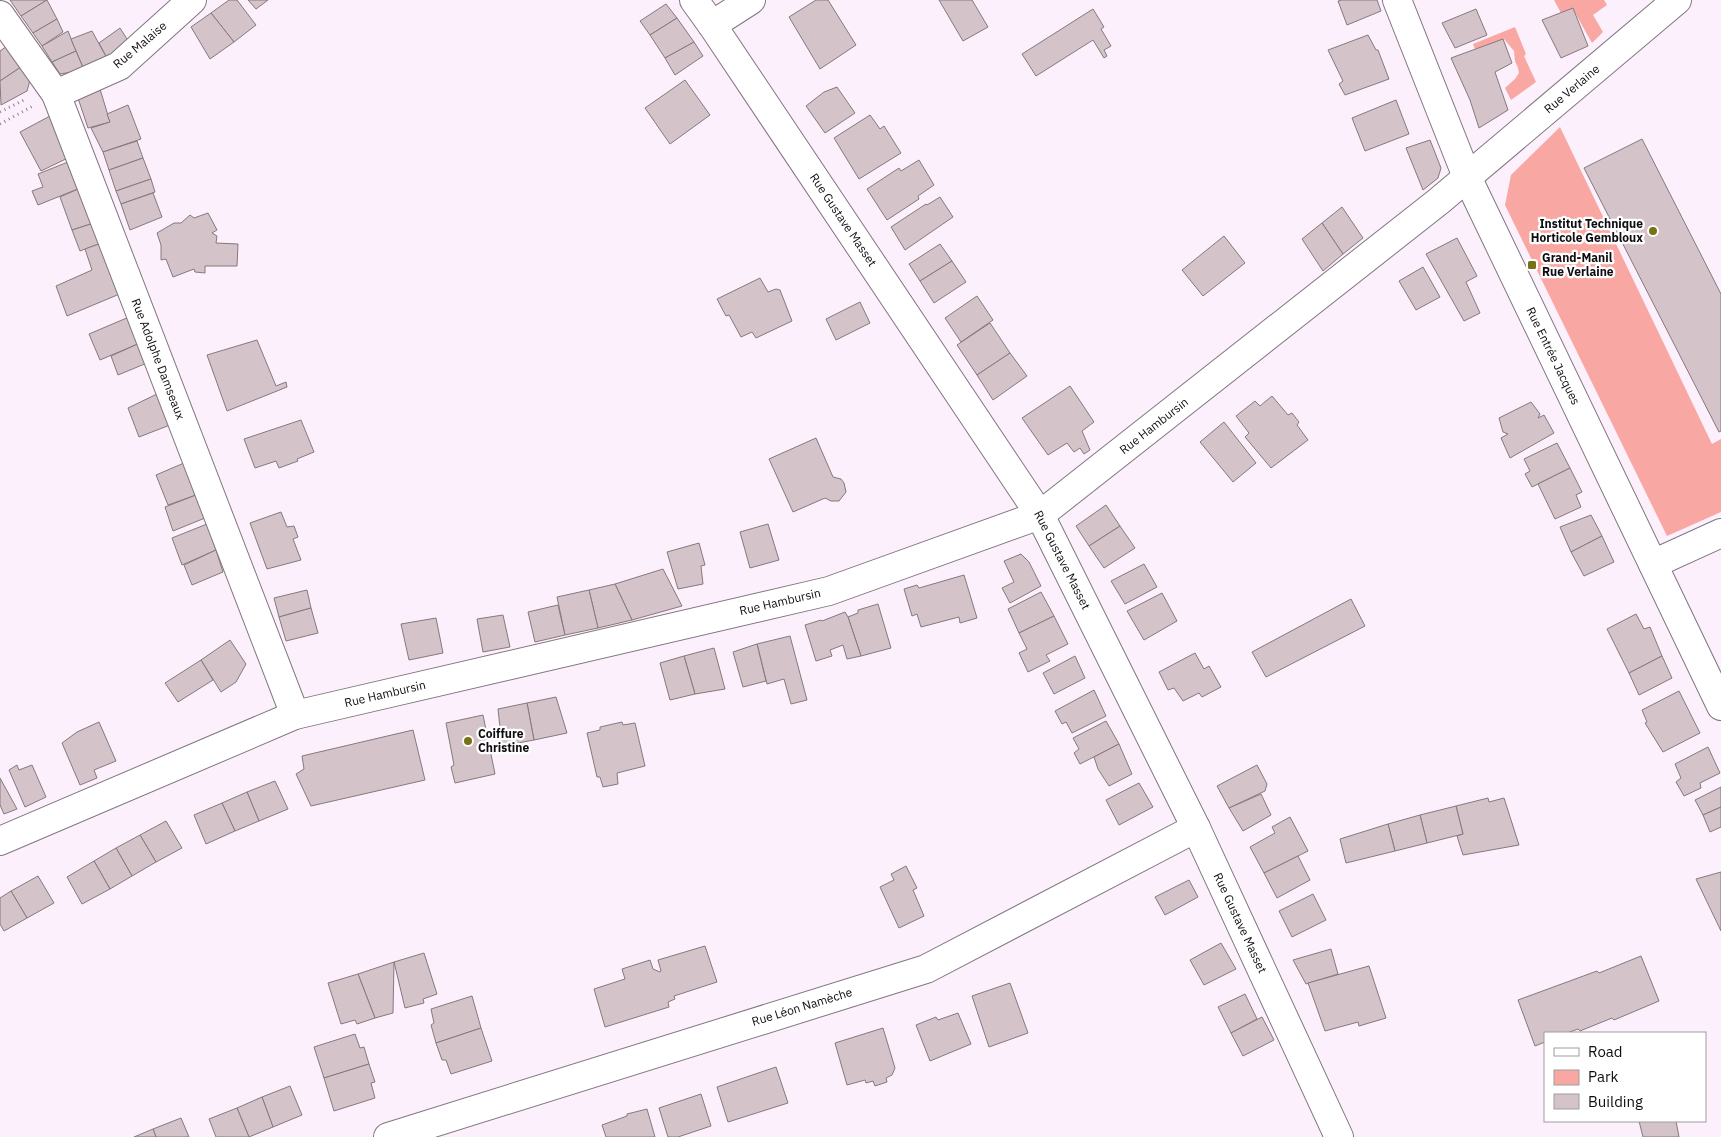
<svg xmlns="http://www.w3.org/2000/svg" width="1721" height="1137" font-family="'IBM Plex Sans',sans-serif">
<rect width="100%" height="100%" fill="#fbf0fb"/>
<!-- green -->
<g fill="#f9a7a3">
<polygon points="1554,0 1604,0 1607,5 1593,15 1603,32 1592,43 1573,9 1561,13"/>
<polygon points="1515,27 1526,54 1524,56 1536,82 1511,100 1505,88 1515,79 1519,73 1518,68 1515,61 1514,51 1504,39 1475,49 1473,44"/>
<polygon points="1560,127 1712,444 1721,439 1721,512 1667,536 1505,205 1511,175"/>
</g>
<!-- building -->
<g fill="#d4c4ca" stroke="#87787d">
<polygon points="10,0 47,0 21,16"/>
<polygon points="47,0 57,19 33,33 21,16"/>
<polygon points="229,0 237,0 256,25 234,42 211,13"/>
<polygon points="248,0 268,0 256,9"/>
<polygon points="816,0 828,0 856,45 820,69 789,17"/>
<polygon points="939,0 972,0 988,27 963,41"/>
<polygon points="1342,0 1377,0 1381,11 1347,25 1338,1"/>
<polygon points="666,4 677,18 650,35 640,21"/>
<polygon points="1573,8 1588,46 1561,58 1542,20"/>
<polygon points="1093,9 1104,27 1101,29 1111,46 1104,50 1107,56 1104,58 1093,40 1036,76 1022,54"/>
<polygon points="1476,9 1487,35 1455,48 1442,23"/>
<polygon points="211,13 234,42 210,59 191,27"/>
<polygon points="677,18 694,42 665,58 650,35"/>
<polygon points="57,19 63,32 42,46 33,33"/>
<polygon points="120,28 132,47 109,62 99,43"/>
<polygon points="68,31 76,51 52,62 42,46"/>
<polygon points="92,31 109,62 84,70 71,39"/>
<polygon points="1368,35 1376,50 1378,50 1389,79 1345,95 1339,84 1343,81 1328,50"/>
<polygon points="1503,39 1512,63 1495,72 1508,110 1479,128 1470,100 1451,58"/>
<polygon points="694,42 703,56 675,75 665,58"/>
<polygon points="7,46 21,67 0,81 0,51"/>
<polygon points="76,51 84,70 60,74 52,62"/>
<polygon points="21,67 30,80 27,91 1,105 0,81"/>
<polygon points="685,80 710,115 670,144 645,108"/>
<polygon points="837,87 855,113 825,133 806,106 824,92"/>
<polygon points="100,89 110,122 88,128 78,98"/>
<polygon points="1396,100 1409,134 1365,151 1352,118"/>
<polygon points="128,105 141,139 103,152 91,128 110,122 107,114"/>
<polygon points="870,115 880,129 884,126 901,153 859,179 834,138"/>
<polygon points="50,116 72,156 41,171 20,132"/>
<polygon points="1642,139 1721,294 1721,431 1719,432 1584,168"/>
<polygon points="1430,140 1441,168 1438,178 1423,190 1406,148"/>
<polygon points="137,141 143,158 109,170 103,152"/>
<polygon points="143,158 151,179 116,191 109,170"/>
<polygon points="73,160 85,186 38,205 32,191 43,187 38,174"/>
<polygon points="919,160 934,185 918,196 919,199 887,220 867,189 899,168 901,171"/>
<polygon points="151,179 155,192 121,204 116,191"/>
<polygon points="85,186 97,222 72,230 60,197"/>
<polygon points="153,193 162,217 130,230 121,204"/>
<polygon points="940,197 953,217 905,250 891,227 926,204 927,205"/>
<polygon points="1342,207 1363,238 1343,254 1322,223"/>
<polygon points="208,213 217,230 212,233 217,236 216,243 238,244 237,266 205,266 205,273 195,272 194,269 173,277 166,259 161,260 161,245 157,233 174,223 181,223 190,215 194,218"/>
<polygon points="97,222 104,242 80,251 72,230"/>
<polygon points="1322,223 1343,254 1323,271 1302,239"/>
<polygon points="1224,236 1245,263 1203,296 1182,270"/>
<polygon points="1457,238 1477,276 1466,282 1480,313 1464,321 1426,254"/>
<polygon points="104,242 122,293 67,316 56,286 92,270 85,249"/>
<polygon points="940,244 952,261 920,281 909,264"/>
<polygon points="952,261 966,282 934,303 920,281"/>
<polygon points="1423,267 1440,297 1416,310 1399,281"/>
<polygon points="760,278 768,292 776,289 780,290 792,321 756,338 752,332 741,337 729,315 726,316 717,299"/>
<polygon points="977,296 993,320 961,342 945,318"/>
<polygon points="860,302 870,323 836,340 826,319"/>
<polygon points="129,317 140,343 100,360 89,334"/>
<polygon points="990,323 1010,353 977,375 957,345"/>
<polygon points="257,340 276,386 286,382 287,387 227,411 207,355"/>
<polygon points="140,343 147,363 118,375 111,356"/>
<polygon points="1010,353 1027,376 993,400 977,375"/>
<polygon points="1070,386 1094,422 1082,431 1090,450 1084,454 1080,448 1074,452 1067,443 1048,455 1022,418"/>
<polygon points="159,393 170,425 139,437 128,408"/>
<polygon points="1272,396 1288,415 1292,413 1299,422 1297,425 1308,440 1271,468 1245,437 1249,433 1236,416 1255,401 1260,406"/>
<polygon points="1531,402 1540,414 1538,418 1544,415 1554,433 1510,458 1501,438 1508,434 1503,432 1499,418"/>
<polygon points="301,420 314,452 297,459 298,461 279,468 276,461 255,468 244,439"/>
<polygon points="1224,422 1256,463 1233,482 1200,442"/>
<polygon points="816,438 833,477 841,479 844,483 846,492 839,501 831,501 825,498 793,512 769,459"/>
<polygon points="1557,443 1570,468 1532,487 1525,474 1530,471 1524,459"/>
<polygon points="184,463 196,495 168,505 156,475"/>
<polygon points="1570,468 1582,492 1576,495 1581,507 1555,519 1538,484"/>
<polygon points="196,495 205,518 173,531 165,507"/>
<polygon points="1106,505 1120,526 1089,546 1076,526"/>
<polygon points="281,512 287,527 294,526 298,537 293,539 301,560 267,569 250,523"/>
<polygon points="1591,515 1602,536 1571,552 1560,527"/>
<polygon points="207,524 216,550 182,565 172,538"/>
<polygon points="768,524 779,560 750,568 740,532"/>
<polygon points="1120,526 1135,548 1104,568 1089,546"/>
<polygon points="1602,536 1614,562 1584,576 1571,552"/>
<polygon points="699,543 705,565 701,566 703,584 678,589 667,552"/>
<polygon points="216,550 223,572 192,585 184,565"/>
<polygon points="1021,554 1029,562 1041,586 1010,603 1002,588 1014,582 1004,561"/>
<polygon points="1144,564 1157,587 1125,604 1111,581"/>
<polygon points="663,569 682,606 632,620 615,584"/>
<polygon points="964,575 977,618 960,623 959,617 921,627 917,614 912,616 904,589 917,585 919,588"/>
<polygon points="615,584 632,620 598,628 589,590"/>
<polygon points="307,590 311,608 279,617 274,598"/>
<polygon points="589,590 598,628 565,635 557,597"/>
<polygon points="1041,592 1054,616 1019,633 1008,609"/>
<polygon points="1162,593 1177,621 1144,640 1127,611"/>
<polygon points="1351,599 1365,626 1266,677 1252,652"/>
<polygon points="878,604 891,648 861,656 848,617 858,613 858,610"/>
<polygon points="558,605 565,635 535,642 528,612"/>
<polygon points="311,608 318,633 286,641 279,617"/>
<polygon points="845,612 848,617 861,656 847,659 843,645 830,650 832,656 816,661 805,625 821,620 822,621"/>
<polygon points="1636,614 1644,629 1650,627 1662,656 1629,673 1607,629"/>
<polygon points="503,615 510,647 483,652 477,619"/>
<polygon points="1054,616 1068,644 1046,655 1050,661 1028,672 1019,653 1027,649 1019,633"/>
<polygon points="436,618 443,653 409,660 401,624"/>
<polygon points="790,636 807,700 791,704 784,679 767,684 757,644"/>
<polygon points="230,640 246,664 236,682 221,692 201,660"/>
<polygon points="757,644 766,681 743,687 733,652"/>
<polygon points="714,648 725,689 695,694 684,656"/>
<polygon points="1195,653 1204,669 1209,666 1221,687 1202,697 1199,693 1183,701 1174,688 1168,690 1159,672"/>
<polygon points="684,656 695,694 670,700 660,663"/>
<polygon points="1075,656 1085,678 1054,694 1043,673"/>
<polygon points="1662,656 1672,678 1639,695 1629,673"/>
<polygon points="201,660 213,680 178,702 165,683"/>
<polygon points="1094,690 1106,716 1072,733 1066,722 1062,724 1055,711"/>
<polygon points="1679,691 1700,733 1663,752 1645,723 1647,722 1642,710"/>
<polygon points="556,697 567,733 534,740 527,703"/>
<polygon points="527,703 534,740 502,746 498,709"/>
<polygon points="483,715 495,774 455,783 451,767 454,765 446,723"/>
<polygon points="1106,721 1119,744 1080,764 1074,753 1079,749 1073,738"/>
<polygon points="99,722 116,761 94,770 97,778 80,785 62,743 77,732"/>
<polygon points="622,722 623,725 635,723 645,766 617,773 618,784 603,787 600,777 597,777 587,733 600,730 600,727"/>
<polygon points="413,730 425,780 311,806 296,774 304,769 302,756"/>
<polygon points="1119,744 1132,774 1109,786 1098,769 1094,757"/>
<polygon points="1708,747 1720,773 1700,783 1701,788 1684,796 1676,782 1681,778 1675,764"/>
<polygon points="17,765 19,770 32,765 46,797 25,807 9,770"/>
<polygon points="1257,765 1267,784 1265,791 1229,808 1217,786"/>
<polygon points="0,778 17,809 4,814 0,805"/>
<polygon points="275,781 288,809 259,821 247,792"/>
<polygon points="1139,783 1153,807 1119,825 1106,800"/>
<polygon points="1721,787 1721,807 1703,815 1695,800"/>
<polygon points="247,792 259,821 235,831 222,803"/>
<polygon points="1261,794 1271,815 1243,831 1229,808"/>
<polygon points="1488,798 1489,802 1504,798 1519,845 1463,855 1457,836 1463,834 1456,806"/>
<polygon points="222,803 235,831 206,844 194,815"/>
<polygon points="1456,806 1463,834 1427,843 1420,815"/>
<polygon points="1721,807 1721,827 1710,832 1703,815"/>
<polygon points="1420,815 1427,843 1395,851 1388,824"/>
<polygon points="1290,817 1308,851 1264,873 1250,847 1275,833 1272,827"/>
<polygon points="166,821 182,848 156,862 140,835"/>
<polygon points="1388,824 1395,851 1346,863 1340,839"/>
<polygon points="140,835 156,862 132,876 116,848"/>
<polygon points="116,848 132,876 110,889 94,861"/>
<polygon points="1298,856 1310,880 1277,898 1264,873"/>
<polygon points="94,861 110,889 82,904 67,877"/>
<polygon points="906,866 917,888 913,890 924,916 899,928 880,887 894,880 891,874"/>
<polygon points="1721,872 1721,931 1696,879"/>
<polygon points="38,876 54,903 27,918 11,891"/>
<polygon points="1189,880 1198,897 1165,915 1155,897"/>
<polygon points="11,891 27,918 4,931 0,924 0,898"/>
<polygon points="1313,894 1326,920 1292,937 1279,911"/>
<polygon points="1221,943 1236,969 1204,985 1190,960"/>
<polygon points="705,946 717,982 674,996 675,999 668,1002 669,1007 605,1027 594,989 625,979 622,969 650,960 653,969 660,972 661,971 658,960"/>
<polygon points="1331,949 1338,974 1306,984 1293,960"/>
<polygon points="424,953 437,994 423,999 424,1003 405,1008 394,962"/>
<polygon points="1641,956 1659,1001 1614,1020 1612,1018 1580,1031 1578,1029 1567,1033 1545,1033 1545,1042 1535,1046 1518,1000 1597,971 1599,973"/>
<polygon points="394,962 393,1013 375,1018 358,974"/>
<polygon points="1369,966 1386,1018 1359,1026 1358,1022 1325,1031 1308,983"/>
<polygon points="358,974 375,1018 357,1024 355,1020 341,1024 328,983"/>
<polygon points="1010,983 1028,1033 989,1047 972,996"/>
<polygon points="1245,994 1257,1019 1231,1033 1218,1007"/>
<polygon points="472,996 481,1028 436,1043 431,1025 434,1023 431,1009"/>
<polygon points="958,1013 971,1044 930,1061 916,1025 936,1017 938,1020"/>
<polygon points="1262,1017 1274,1040 1243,1056 1231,1033"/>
<polygon points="481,1028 492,1061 451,1074 446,1060 442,1060 436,1043"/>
<polygon points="883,1028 895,1068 892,1075 886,1078 887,1082 875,1086 873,1081 866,1083 865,1080 847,1085 835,1043"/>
<polygon points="355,1034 360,1048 364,1047 369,1064 324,1078 314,1047"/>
<polygon points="369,1064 375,1082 371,1083 375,1098 334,1111 324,1078"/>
<polygon points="776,1067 788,1103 728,1122 717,1087"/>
<polygon points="290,1086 302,1115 273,1127 262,1097"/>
<polygon points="701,1094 711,1126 678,1137 668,1137 659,1108"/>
<polygon points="262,1097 273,1127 249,1137 237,1108"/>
<polygon points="237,1108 249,1137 216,1137 209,1119"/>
<polygon points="647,1109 655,1137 606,1137 602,1125 627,1116 627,1114"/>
<polygon points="181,1118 189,1137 156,1137 153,1129"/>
<polygon points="1639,1121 1676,1121 1679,1137 1643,1137"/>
<polygon points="153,1129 156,1137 134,1137"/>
</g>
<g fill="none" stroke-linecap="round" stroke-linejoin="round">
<!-- street casing -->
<g stroke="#807680" stroke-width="30">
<g id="street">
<polyline points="694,0 712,25 1040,515 1196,828 1339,1137"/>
<polyline points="1397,0 1467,177 1721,706"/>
<polyline points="0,15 56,94 295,715"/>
<polyline points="712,25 751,0"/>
<polyline points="56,94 119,66 192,0"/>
<polyline points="1653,564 1721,533"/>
<polyline points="0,841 295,715 829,591 1040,515 1439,201 1677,0"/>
<polyline points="388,1137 926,969 1196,828"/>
</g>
</g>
<!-- path -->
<g stroke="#8e878e" stroke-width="3" stroke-dasharray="1 4" stroke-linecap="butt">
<polyline points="0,112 26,99"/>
<polyline points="0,124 33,106"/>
</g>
<!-- street -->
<use href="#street" stroke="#fff" stroke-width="28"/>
</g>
<!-- markers -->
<g fill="#777215" stroke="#fff" stroke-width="2">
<circle cx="1653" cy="231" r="5"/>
<rect x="1527" y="260" width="10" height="10" rx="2.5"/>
<circle cx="468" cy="741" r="5"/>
</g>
<g text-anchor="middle" stroke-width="4.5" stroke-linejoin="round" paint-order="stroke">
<!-- street labels -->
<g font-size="12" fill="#100d10" stroke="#fff">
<text transform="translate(140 45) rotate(-40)" y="4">Rue Malaise</text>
<text transform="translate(1572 89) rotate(-40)" y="4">Rue Verlaine</text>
<text transform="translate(843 220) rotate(56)" y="4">Rue Gustave Masset</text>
<text transform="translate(1553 356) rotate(64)" y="4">Rue Entrée Jacques</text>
<text transform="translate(158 359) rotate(69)" y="4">Rue Adolphe Damseaux</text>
<text transform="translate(1154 426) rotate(-38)" y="4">Rue Hambursin</text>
<text transform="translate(1062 560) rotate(63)" y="4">Rue Gustave Masset</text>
<text transform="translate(780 602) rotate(-13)" y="4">Rue Hambursin</text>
<text transform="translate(385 694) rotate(-13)" y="4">Rue Hambursin</text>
<text transform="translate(1240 923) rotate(65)" y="4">Rue Gustave Masset</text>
<text transform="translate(802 1007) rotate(-17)" y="4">Rue Léon Namèche</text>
</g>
<!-- poi labels -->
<g font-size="12" font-weight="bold" fill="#100d10" stroke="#fff" text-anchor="start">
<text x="1643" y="228" text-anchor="end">Institut Technique<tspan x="1643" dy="14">Horticole Gembloux</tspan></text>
<text x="1542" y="262">Grand-Manil<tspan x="1542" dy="14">Rue Verlaine</tspan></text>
<text x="478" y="738">Coiffure<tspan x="478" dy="14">Christine</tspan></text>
</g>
</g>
<!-- legend -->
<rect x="1544" y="1032" width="162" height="90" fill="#ffffff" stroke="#9f9e9f"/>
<rect x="1554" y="1048" width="25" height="8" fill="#ffffff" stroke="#9f9e9f"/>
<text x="1588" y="1057" font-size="15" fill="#100d10">Road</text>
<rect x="1554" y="1070" width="25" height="15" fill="#f9a7a3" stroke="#9f9e9f"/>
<text x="1588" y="1082" font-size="15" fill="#100d10">Park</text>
<rect x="1554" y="1094" width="25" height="15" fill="#d4c4ca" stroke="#9f9e9f"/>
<text x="1588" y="1107" font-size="15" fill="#100d10">Building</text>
</svg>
